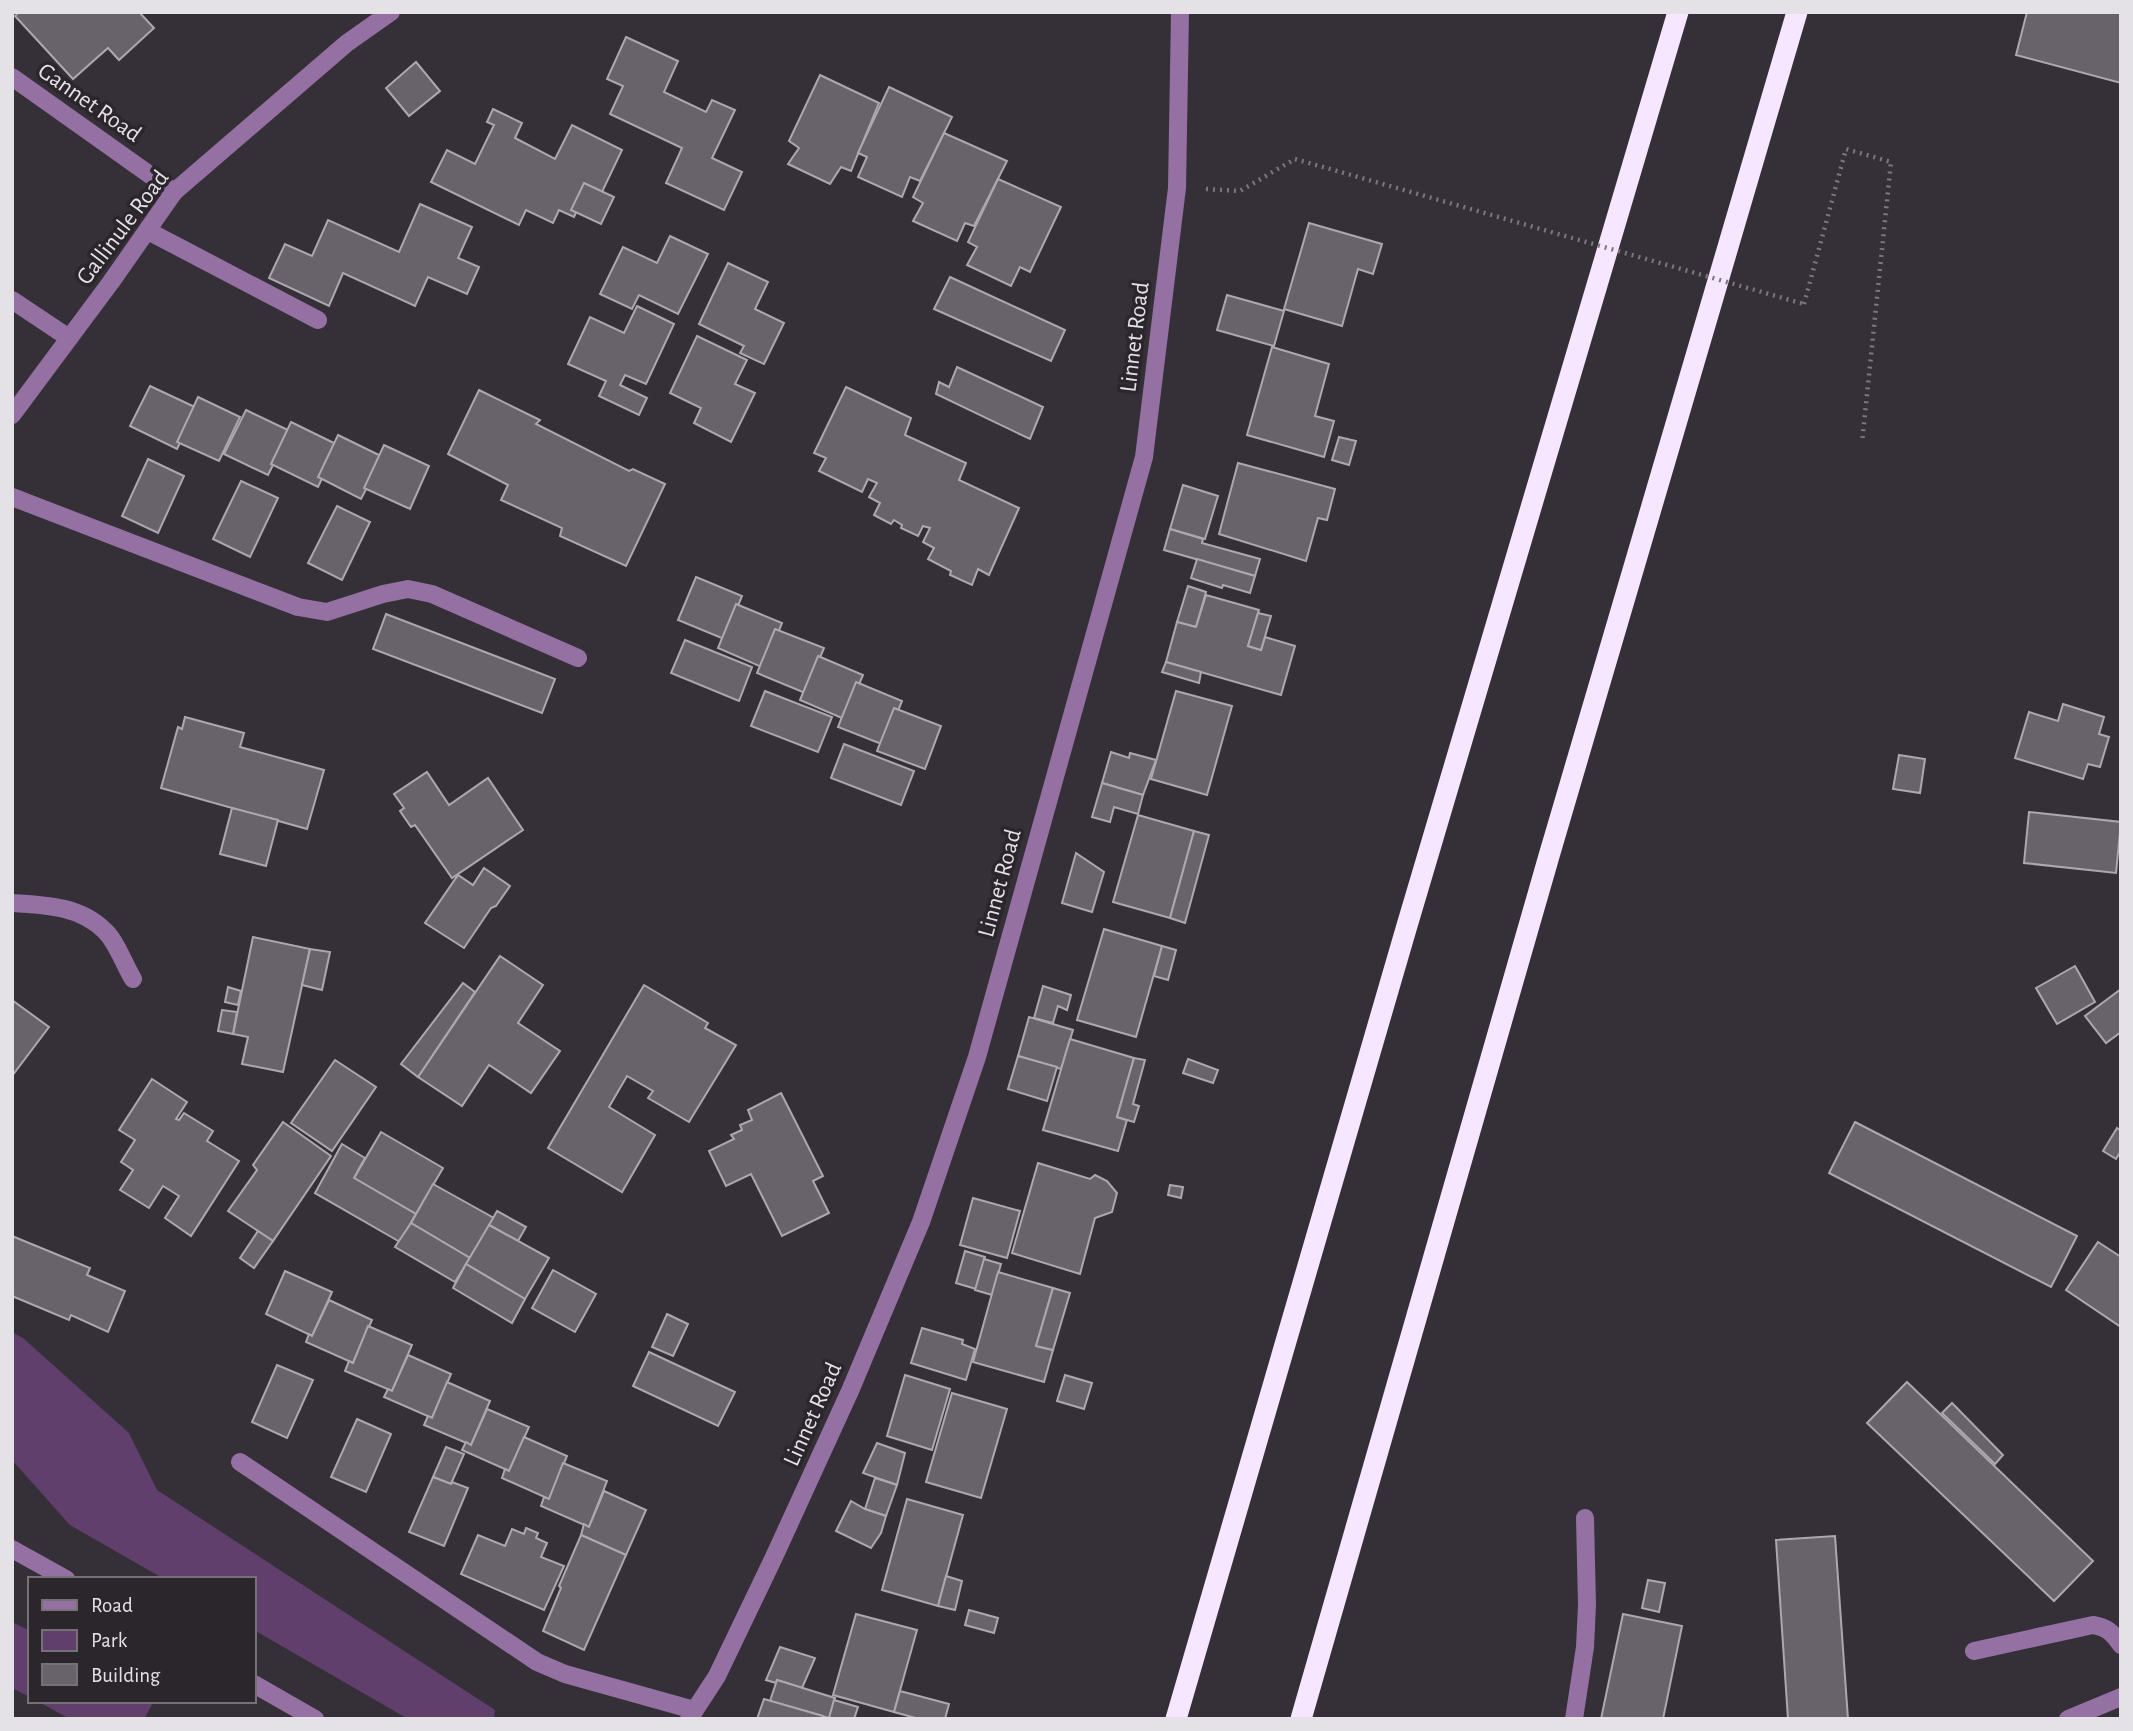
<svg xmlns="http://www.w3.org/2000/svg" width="2133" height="1731" font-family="'Alegreya Sans',sans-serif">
<rect width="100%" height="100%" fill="#353037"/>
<!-- green -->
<g fill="#603f6d">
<polygon points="12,1332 23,1338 129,1433 157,1490 495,1710 494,1719 408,1719 254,1630 254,1579 164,1579 70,1525 12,1460"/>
<polygon points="12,1622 30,1631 30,1697 12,1688"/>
<polygon points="37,1701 154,1701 144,1719 70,1719"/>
</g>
<!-- building -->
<g fill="#68636b" stroke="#ada7af" stroke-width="2">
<polygon points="19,12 139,12 154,28 119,60 108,48 73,79 15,16"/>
<polygon points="2027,12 2121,12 2121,83 2016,55"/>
<polygon points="626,37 678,61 664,92 706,112 712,100 735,110 712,158 742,172 724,210 666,183 682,148 610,114 623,86 607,79"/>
<polygon points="416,62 440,91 409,116 386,88"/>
<polygon points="820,75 879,103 851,171 841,167 830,184 788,164 799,148 789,141"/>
<polygon points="889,87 952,117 920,181 910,177 902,197 858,177 867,157 858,153"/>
<polygon points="493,109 522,123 515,138 555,159 572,125 622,150 602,192 589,186 574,217 559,210 553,223 526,210 519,225 431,182 447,150 475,164 494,125 487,122"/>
<polygon points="944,133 1007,161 974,226 965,223 957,241 913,221 923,203 913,197"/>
<polygon points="998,179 1061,207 1030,272 1020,267 1011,286 967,265 977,247 968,242"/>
<polygon points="584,183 614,197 601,224 571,210"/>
<polygon points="420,204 472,227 458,258 479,267 467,294 428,277 415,306 343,273 329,306 269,278 285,244 312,256 328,220 399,252"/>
<polygon points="1309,223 1382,244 1373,274 1358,269 1342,326 1284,309"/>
<polygon points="670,236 708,254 678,314 639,295 632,309 600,294 623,247 657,263"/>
<polygon points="728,263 768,282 755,309 784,323 764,364 740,353 744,346 699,324"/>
<polygon points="950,277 1065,330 1051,361 934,309"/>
<polygon points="1227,295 1284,311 1274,346 1217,330"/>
<polygon points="637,306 674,324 646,384 625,375 620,385 647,398 639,415 599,396 606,381 568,364 590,317 624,333"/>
<polygon points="697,336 747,360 735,384 755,393 731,442 694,423 701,408 670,393"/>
<polygon points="1272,347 1329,364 1315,416 1334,421 1324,457 1247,435"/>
<polygon points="957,367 1043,407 1030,439 936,394 939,382 949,387"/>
<polygon points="150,386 197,408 177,449 130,426"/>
<polygon points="846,387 911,418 905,435 966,463 959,480 1019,508 989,575 978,569 972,585 950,575 951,571 928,559 934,548 923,542 930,528 923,526 918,536 901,528 902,525 894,520 891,524 874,515 880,503 869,497 877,483 868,479 862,492 819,471 826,458 814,453"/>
<polygon points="479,390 540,420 536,424 629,471 633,469 665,484 626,566 560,536 562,528 501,500 508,485 448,454"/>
<polygon points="198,397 240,417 219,461 177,442"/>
<polygon points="246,410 290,431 268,475 224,454"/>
<polygon points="291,422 338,445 318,487 271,464"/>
<polygon points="338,435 383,457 361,499 318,477"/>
<polygon points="1339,437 1356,441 1349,465 1332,460"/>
<polygon points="384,445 429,466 410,509 364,488"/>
<polygon points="148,459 184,476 158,533 122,516"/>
<polygon points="1238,463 1335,489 1327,520 1318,518 1306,561 1219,534"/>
<polygon points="241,481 278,498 250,557 213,539"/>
<polygon points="1183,485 1218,496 1205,539 1170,529"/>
<polygon points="337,506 370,522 342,580 308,563"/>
<polygon points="1170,529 1203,539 1202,543 1260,559 1255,576 1164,550"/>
<polygon points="1197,559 1255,576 1250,593 1223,585 1222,588 1191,578"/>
<polygon points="696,577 742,596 724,639 678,620"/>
<polygon points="1188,586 1206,592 1196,627 1177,622"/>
<polygon points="1206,595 1259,610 1248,646 1261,650 1265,637 1295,646 1281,695 1166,662 1177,622 1196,627"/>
<polygon points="736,604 782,623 764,668 718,648"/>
<polygon points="1258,613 1271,616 1261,650 1248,646"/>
<polygon points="386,614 555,679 542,713 373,649"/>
<polygon points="775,629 824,648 805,693 757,673"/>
<polygon points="685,640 752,667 739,701 671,673"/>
<polygon points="818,656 863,675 844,719 800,700"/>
<polygon points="1166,662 1201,672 1199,683 1162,672"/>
<polygon points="856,682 902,701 884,745 838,727"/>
<polygon points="765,691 832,717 818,752 751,726"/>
<polygon points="1176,691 1232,706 1207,795 1151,779"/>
<polygon points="2063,704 2104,717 2099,734 2109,737 2100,767 2088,764 2083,779 2015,758 2029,712 2058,721"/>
<polygon points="894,708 941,726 925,769 877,751"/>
<polygon points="185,717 244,733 240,747 324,770 307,829 161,788 178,727 182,729"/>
<polygon points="844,744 914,771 901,805 831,778"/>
<polygon points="1111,752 1129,758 1130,753 1156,760 1143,795 1102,783"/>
<polygon points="1899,755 1925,759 1920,793 1893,789"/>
<polygon points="427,772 449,805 488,778 523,830 452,878 415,825 411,827 400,811 404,808 394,794"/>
<polygon points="1102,783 1143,795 1138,814 1114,807 1110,822 1092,817"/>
<polygon points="232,808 278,820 266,866 220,854"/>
<polygon points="2029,812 2121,822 2116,873 2024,863"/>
<polygon points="1138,815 1194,831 1170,918 1113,902"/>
<polygon points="1194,831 1209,835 1185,923 1170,918"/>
<polygon points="1076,853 1104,872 1092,912 1062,903"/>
<polygon points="484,868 510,886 496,906 491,908 464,948 425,923 458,875 473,885"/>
<polygon points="1104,929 1162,946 1136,1037 1077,1020"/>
<polygon points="253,937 310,949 283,1072 242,1064 248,1037 233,1034"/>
<polygon points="1162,946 1176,950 1168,980 1154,976"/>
<polygon points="310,949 330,952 322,990 302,985"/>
<polygon points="500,956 543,985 518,1023 560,1051 531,1093 489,1065 462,1106 418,1077"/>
<polygon points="2075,966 2095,1002 2057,1024 2036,988"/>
<polygon points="463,983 475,992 418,1077 401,1064"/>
<polygon points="644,985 708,1023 705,1028 736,1045 689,1122 648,1098 653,1091 627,1076 609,1107 655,1135 622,1192 548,1148"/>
<polygon points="1043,986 1071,995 1067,1010 1058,1006 1053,1023 1034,1018"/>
<polygon points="228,987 241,991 238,1005 225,1002"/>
<polygon points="2121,989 2121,1032 2106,1043 2085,1016"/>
<polygon points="12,1000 49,1027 12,1076"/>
<polygon points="222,1010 237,1012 233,1034 218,1031"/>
<polygon points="1029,1017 1073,1030 1061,1069 1018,1056"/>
<polygon points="1070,1039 1134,1058 1117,1117 1127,1120 1118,1151 1043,1130"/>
<polygon points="1018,1056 1057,1067 1047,1101 1008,1089"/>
<polygon points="1134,1058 1145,1060 1133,1104 1139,1106 1134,1122 1117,1117"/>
<polygon points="1188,1059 1218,1070 1213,1083 1183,1073"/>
<polygon points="335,1060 376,1087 332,1151 291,1123"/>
<polygon points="152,1079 187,1102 176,1119 179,1120 184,1113 213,1131 207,1141 239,1161 191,1236 165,1218 179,1196 163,1186 149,1208 120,1190 133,1170 121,1162 135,1140 119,1130"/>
<polygon points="781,1093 823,1176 813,1181 829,1213 782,1236 751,1174 726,1186 709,1151 734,1139 731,1135 742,1130 740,1125 752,1120 748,1110"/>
<polygon points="283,1122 331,1156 273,1241 228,1211 257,1170 253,1165"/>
<polygon points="1855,1122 2077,1236 2051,1287 1829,1173"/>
<polygon points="2117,1128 2121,1131 2121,1151 2116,1159 2103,1151"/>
<polygon points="381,1132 443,1168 416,1214 354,1178"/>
<polygon points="342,1144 365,1158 354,1178 416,1214 400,1242 315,1193"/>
<polygon points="1038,1163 1090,1179 1095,1175 1107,1181 1117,1193 1112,1212 1095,1218 1080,1274 1012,1253"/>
<polygon points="433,1184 494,1218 470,1258 411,1223"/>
<polygon points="1170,1185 1183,1187 1181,1198 1168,1195"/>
<polygon points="973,1198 1020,1211 1007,1258 960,1245"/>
<polygon points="497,1211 526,1227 518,1241 489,1225"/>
<polygon points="411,1223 470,1258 455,1282 395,1247"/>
<polygon points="489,1225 549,1258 525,1299 466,1264"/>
<polygon points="258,1231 273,1241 254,1268 240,1258"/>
<polygon points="12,1236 90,1268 87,1275 125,1291 108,1332 71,1315 69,1320 12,1296"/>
<polygon points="2098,1242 2121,1257 2121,1327 2066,1290"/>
<polygon points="965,1251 985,1257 976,1289 956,1283"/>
<polygon points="984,1259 1001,1264 992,1295 975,1290"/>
<polygon points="466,1264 525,1299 512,1323 453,1288"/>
<polygon points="553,1270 596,1294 575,1332 532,1308"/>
<polygon points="285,1271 332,1292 312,1336 266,1314"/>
<polygon points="998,1272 1053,1288 1036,1346 1053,1350 1044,1382 973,1362"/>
<polygon points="1053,1288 1070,1293 1053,1350 1036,1346"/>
<polygon points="329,1300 372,1320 353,1363 306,1342 309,1334 312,1336"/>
<polygon points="667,1314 688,1324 673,1356 652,1347"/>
<polygon points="368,1326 412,1345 392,1391 345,1371 349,1361 353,1363"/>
<polygon points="922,1328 963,1340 962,1344 975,1349 966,1380 911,1363"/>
<polygon points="649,1352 735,1392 718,1426 633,1386"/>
<polygon points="408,1355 451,1374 432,1418 384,1397 388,1389 392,1391"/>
<polygon points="277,1365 313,1380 287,1438 252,1422"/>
<polygon points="905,1375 950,1389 932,1450 887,1436"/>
<polygon points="1065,1375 1092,1383 1084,1409 1057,1401"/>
<polygon points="447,1382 490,1401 471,1445 424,1425 428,1416 432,1418"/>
<polygon points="1907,1382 2093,1561 2054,1601 1867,1423"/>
<polygon points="952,1393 1007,1409 981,1498 926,1482"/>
<polygon points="1952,1403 2003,1455 1995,1464 1942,1413"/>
<polygon points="487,1409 529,1427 509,1471 462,1450 466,1442 471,1445"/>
<polygon points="357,1419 391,1434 366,1492 331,1477"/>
<polygon points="524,1437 567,1456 549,1499 502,1478 505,1469 509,1471"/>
<polygon points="877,1443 905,1453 897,1485 863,1473"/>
<polygon points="446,1447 464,1454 451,1484 433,1477"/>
<polygon points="563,1463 607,1481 589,1527 541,1506 544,1497 549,1499"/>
<polygon points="433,1477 451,1484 452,1482 468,1488 444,1546 409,1532"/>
<polygon points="875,1478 897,1485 886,1516 865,1509"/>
<polygon points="604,1491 646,1510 626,1555 581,1535 584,1524 589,1527"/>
<polygon points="907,1499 963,1515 938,1606 882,1590"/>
<polygon points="851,1501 865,1509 886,1516 881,1533 871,1548 836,1531"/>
<polygon points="526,1528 538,1533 536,1538 547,1543 541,1557 564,1566 544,1610 461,1574 478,1535 505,1546 512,1529 524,1534"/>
<polygon points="581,1535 626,1555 584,1650 543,1631 561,1588 559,1586"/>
<polygon points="1835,1536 1848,1719 1788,1719 1776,1540"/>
<polygon points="946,1576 962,1581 955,1610 938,1606"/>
<polygon points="1648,1580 1665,1583 1659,1612 1642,1608"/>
<polygon points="969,1610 998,1618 994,1633 965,1625"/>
<polygon points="856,1614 917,1630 894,1712 833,1695"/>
<polygon points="1623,1614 1682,1626 1663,1719 1601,1719"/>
<polygon points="780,1647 815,1658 802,1688 777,1680 776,1683 766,1680"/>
<polygon points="777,1680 835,1698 829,1718 770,1701"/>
<polygon points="900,1691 949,1704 945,1719 919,1719 894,1712"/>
<polygon points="764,1699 823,1716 822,1719 757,1719"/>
<polygon points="834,1700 858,1707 854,1719 829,1718"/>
</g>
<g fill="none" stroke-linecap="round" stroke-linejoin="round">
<!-- path -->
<g stroke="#7b777d" stroke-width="4.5" stroke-dasharray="2 5" stroke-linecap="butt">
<polyline points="1206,189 1240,191 1295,159"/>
<polyline points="1804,304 1846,149 1891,162 1862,443"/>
</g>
<!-- minor -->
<g stroke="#9470a3" stroke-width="18">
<polyline points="12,77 174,192"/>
<polyline points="148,231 318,320"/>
<polyline points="12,300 69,338"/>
<polyline points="12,415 111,282 174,192 347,43 391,12"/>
<polyline points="12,497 298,607 327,612 383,594 408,589 432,594 578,658"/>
<path d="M 12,903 C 46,905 80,906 105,931 C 116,941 125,966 133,979"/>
<polyline points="240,1462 537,1662 565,1674 694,1710"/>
<polyline points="12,1549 66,1579"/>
<path d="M 1974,1651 L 2093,1625 C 2107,1627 2113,1633 2121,1645"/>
<polyline points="254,1684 315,1719"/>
<polyline points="689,1719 717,1676 774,1557 850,1391 921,1222 977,1057 1144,457 1177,188 1180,12"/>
<polyline points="1574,1719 1585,1647 1587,1605 1585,1518"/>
<polyline points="2068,1719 2121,1697"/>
</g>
<!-- highway -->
<g stroke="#f7e6ff" stroke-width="21">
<polyline points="1176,1719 1406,929 1678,12"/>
<polyline points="1301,1719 1549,856 1797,12"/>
</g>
<!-- path-bridge -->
<polyline stroke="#7b777d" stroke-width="4.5" stroke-dasharray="2 5" stroke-linecap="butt" points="1295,159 1804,304"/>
</g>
<g text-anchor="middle" stroke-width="7" stroke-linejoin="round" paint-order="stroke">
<!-- street labels -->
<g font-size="24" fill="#e4e2e6" stroke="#2b262c">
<text transform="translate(90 102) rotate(35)" y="8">Gannet Road</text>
<text transform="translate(122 227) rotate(-53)" y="8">Gallinule Road</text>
<text transform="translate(1134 337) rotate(-83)" y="8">Linnet Road</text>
<text transform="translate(999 883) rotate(-75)" y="8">Linnet Road</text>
<text transform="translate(812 1414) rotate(-66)" y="8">Linnet Road</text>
</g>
</g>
<!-- border -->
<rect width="2133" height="1731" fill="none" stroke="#e4e2e6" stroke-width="28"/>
<!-- legend -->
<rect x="28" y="1577" width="228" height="126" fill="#2b262c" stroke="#757176" stroke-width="2"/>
<rect x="42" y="1600" width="35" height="10" fill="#9470a3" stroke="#757176" stroke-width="2"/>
<text x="91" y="1612" font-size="21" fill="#e4e2e6">Road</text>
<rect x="42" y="1630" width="35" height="21" fill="#603f6d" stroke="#757176" stroke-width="2"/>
<text x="91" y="1647" font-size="21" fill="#e4e2e6">Park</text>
<rect x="42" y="1664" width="35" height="21" fill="#68636b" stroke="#757176" stroke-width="2"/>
<text x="91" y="1682" font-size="21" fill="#e4e2e6">Building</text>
</svg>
